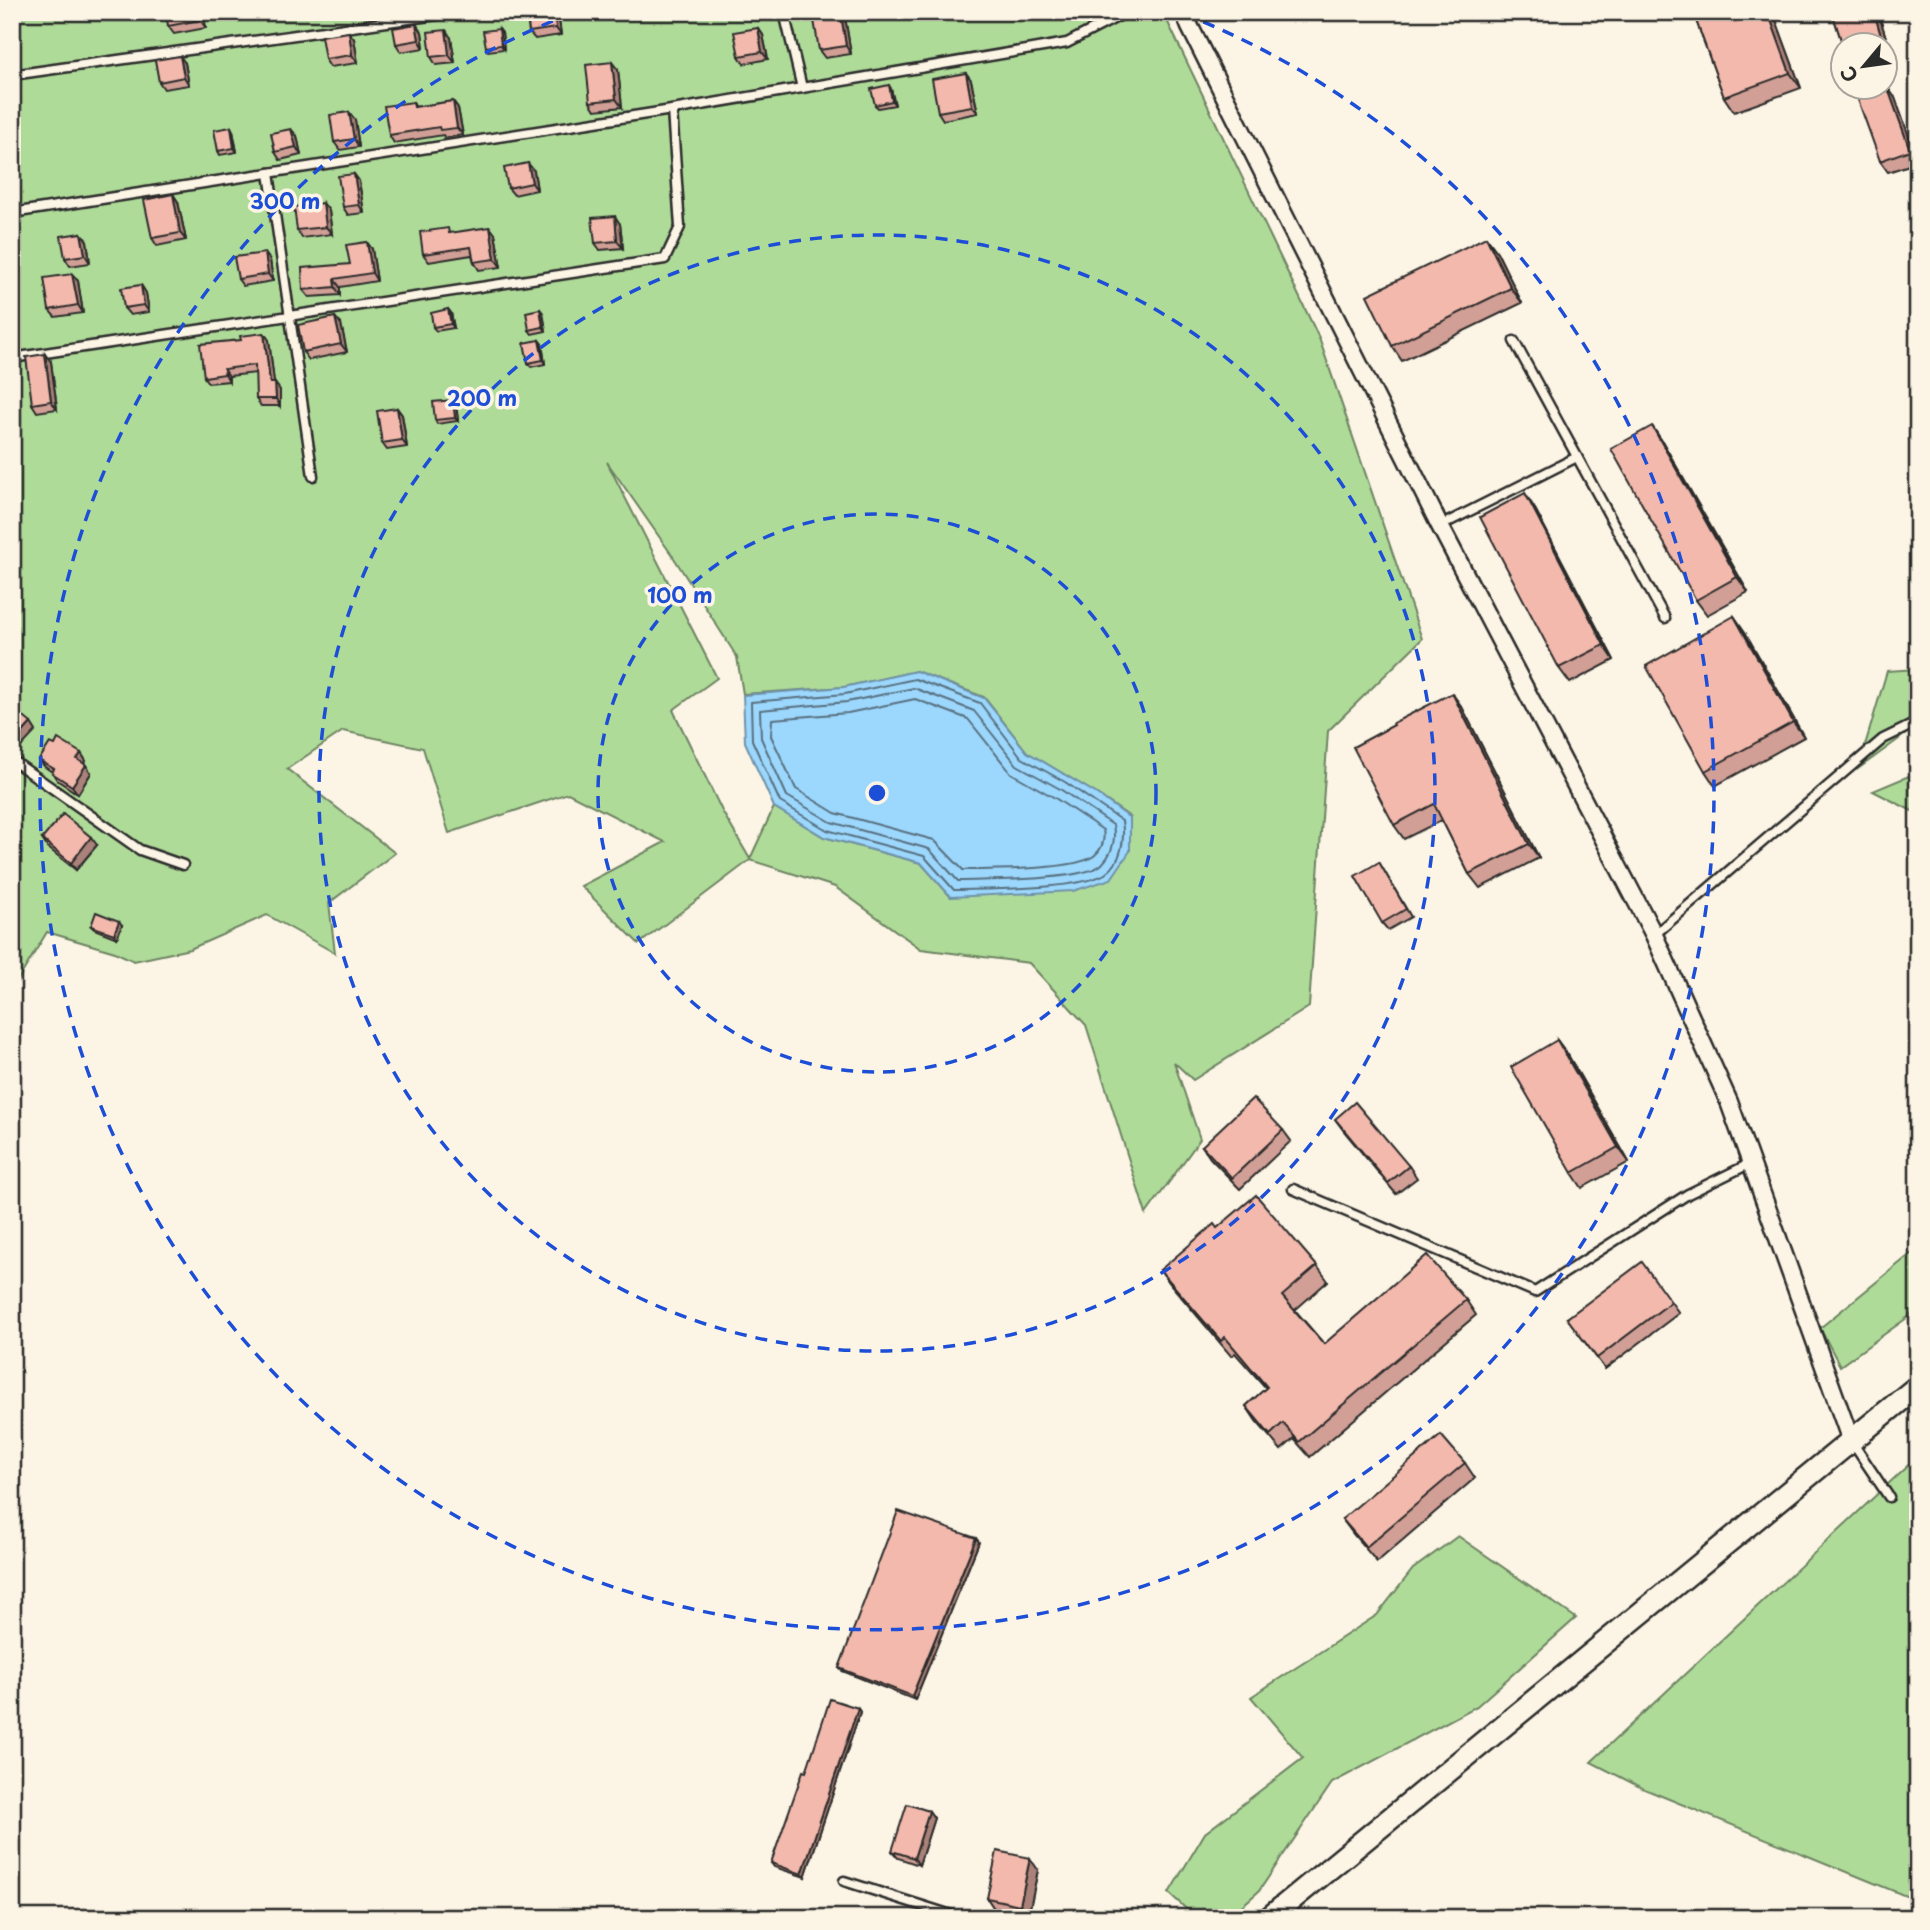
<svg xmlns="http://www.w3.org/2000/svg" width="1930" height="1930" font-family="'Playpen Sans',sans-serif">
<rect width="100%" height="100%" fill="#fcf5e5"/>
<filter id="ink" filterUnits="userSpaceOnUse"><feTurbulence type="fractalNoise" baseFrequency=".0143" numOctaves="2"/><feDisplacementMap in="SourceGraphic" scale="14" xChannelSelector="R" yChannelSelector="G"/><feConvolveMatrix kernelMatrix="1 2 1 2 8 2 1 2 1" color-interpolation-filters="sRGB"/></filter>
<g filter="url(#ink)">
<!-- green -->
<g fill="#afdb99" stroke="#6d8362" stroke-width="2" fill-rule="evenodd">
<path d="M 12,12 L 1163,12 L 1319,338 L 1422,639 L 1328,731 L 1309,1007 L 1193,1080 L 1174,1062 L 1200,1139 L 1146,1214 L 1086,1025 L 1029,963 L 921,949 L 835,887 L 750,860 L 639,944 L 581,886 L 665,842 L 568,793 L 449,833 L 423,748 L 343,731 L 287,769 L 395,853 L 329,903 L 335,953 L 267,915 L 190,949 L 134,961 L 115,952 L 47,932 L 12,990 ZM 607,462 L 674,558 L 737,657 L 743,694 L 844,687 L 916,671 L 984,697 L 1027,752 L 1097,794 L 1130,817 L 951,897 L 921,863 L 824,837 L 774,807 L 750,859 L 722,811 L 673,710 L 717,678 Z"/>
<polygon points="1918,669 1918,725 1858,769 1887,671"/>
<polygon points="1916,773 1918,814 1873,791"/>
<polygon points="1918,1248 1918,1310 1840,1366 1820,1328"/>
<polygon points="1918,1456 1918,1901 1642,1788 1591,1762"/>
<polygon points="1458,1536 1576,1618 1477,1706 1332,1783 1259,1891 1228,1918 1196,1918 1169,1893 1205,1833 1303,1758 1251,1697 1377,1615 1413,1569"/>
</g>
<!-- water -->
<polygon fill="#9cd7fd" stroke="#6f92a9" stroke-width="2" points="916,671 984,698 1027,752 1097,794 1130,818 1130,851 1111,879 1073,891 951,897 921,863 824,837 774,807 745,742 743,695 844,687"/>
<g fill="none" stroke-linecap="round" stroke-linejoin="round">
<!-- shore -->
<g stroke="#58707f" stroke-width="2">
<path d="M 915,679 L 980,703 L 1022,758 L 1065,782 L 1122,821 C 1125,838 1122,863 1105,874 C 1077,890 989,889 954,890 L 924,856 L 827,830 L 780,802 L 752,740 L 751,702 L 845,694 Z"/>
<path d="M 914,688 L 974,711 L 1017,765 L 1060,789 L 1113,825 C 1116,840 1113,853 1102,864 C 1085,881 986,880 958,881 L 929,849 L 831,822 L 787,796 L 761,738 L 760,710 L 847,702 Z"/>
<path d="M 915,699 L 968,719 L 1011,773 L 1055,798 L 1103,830 C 1105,840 1103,848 1095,855 C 1079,870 988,870 963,870 L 934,840 L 835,813 L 796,789 L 771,736 L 772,719 L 848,713 Z"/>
</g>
<!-- lane casing -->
<g stroke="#2b2b2b" stroke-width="13">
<g id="lane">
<polyline points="784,12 802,88"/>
<polyline points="12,75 458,12"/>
<polyline points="269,173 313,476"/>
<polyline points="12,213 672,110 1067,43 1127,12"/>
<polyline points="1514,341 1665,618"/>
<polyline points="12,358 665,259 680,227 672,110"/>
<polyline points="1440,526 1577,457"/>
<polyline points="12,760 140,850 183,865"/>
<polyline points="1654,935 1883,739 1918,722"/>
<polyline points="1293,1189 1535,1292 1688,1194 1751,1163"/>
<polyline points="1852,1442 1889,1497"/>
<polyline points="844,1881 961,1918"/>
</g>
</g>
<!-- street casing -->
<g stroke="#2b2b2b" stroke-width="21">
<polyline id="street" points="1184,12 1190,27 1440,526 1654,935 1729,1102 1851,1441"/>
</g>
<!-- secondary casing -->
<g stroke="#2b2b2b" stroke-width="26">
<polyline id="secondary" points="1269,1918 1918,1386"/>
</g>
<!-- lane -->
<use href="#lane" stroke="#fcf5e5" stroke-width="8"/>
<!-- street -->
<use href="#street" stroke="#fcf5e5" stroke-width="16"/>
<!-- secondary -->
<use href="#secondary" stroke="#fcf5e5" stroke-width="21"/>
</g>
<!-- wall -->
<g fill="#d19f95" stroke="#2b2b2b" stroke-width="2">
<polygon points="203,12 206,28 174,34 168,26"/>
<polygon points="527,12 558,12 561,35 535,39 529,32"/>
<polygon points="804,12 829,12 829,14 809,19"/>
<polygon points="1693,12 1773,12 1801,88 1734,112 1724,97"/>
<polygon points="1832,12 1878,12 1891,54 1885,56 1885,46 1843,46"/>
<polygon points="846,23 851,54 825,58 819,50"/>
<polygon points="416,24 422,32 424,48 401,52 396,44"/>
<polygon points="758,28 763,35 768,59 744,64 739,56"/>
<polygon points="499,29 502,33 504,49 488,51 486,47"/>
<polygon points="451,38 455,63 436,65 431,57"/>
<polygon points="354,39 358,63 330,67 325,59"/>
<polygon points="185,63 189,85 164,89 159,82"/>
<polygon points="618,70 622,107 595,110 590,102"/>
<polygon points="966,73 971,80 978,113 943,120 938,112"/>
<polygon points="891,89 895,105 878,108 875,105"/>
<polygon points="1895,98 1918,162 1888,172 1880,161"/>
<polygon points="453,101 458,108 463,135 445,138 443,135 394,143 389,135 413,102 416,107"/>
<polygon points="349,112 355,120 359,147 340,150 334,142"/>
<polygon points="231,127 233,131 237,152 220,155 218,151"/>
<polygon points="297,136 301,155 280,160 275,152"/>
<polygon points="534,171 537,190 514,195 508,188"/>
<polygon points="354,174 359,181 364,213 348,215 343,207"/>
<polygon points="173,194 178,202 186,240 157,246 152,238"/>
<polygon points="323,203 329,211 332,234 302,238 297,230"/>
<polygon points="620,224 623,248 600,250 595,243"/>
<polygon points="81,233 87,241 90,263 70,266 65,258"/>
<polygon points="452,233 495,234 501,267 479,270 474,262 472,255 429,262 423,254"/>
<polygon points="1486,237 1497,252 1522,303 1402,361 1392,346"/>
<polygon points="372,249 377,281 340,287 340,295 309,297 303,290 350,264"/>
<polygon points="270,260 273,281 243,286 238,279"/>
<polygon points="72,274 78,281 83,313 55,317 49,310"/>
<polygon points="141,285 146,293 149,312 130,315 124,308"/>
<polygon points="448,309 451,313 454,328 436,331 433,327"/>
<polygon points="540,309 543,313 546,331 532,334 529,330"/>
<polygon points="341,324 347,352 309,360 303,352"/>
<polygon points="264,333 269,340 274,383 280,390 280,406 261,406 256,399 256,373 229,376 229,381 208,383 204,377 241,340"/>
<polygon points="539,340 542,344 545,364 531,367 528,363"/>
<polygon points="51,362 57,409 37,412 32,404"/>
<polygon points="453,400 456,404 458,421 437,424 435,420"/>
<polygon points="397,408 402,415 407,447 387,450 382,443"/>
<polygon points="1652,426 1662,441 1748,592 1707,615 1696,600"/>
<polygon points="1535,509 1614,660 1570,683 1559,668"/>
<polygon points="1734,616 1745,632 1804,737 1715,786 1705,771"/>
<polygon points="1462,707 1539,858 1480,888 1469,874 1442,820 1404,839 1394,825"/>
<polygon points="55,745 81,753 86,761 84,764 91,773 78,794 57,780 52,772 45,767 39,760"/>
<polygon points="42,839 97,845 76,870 47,847"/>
<polygon points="1379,862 1411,917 1388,930 1382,923"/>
<polygon points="122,925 117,938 94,929 91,926"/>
<polygon points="1557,1040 1568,1055 1629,1162 1582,1188 1572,1173"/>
<polygon points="1335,1119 1409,1166 1417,1178 1396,1194 1343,1130"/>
<polygon points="1283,1130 1291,1141 1240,1189 1210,1158 1202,1146"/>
<polygon points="1217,1228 1317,1266 1328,1281 1295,1310 1324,1344 1466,1300 1476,1315 1310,1457 1294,1439 1281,1450 1256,1421 1246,1406 1266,1388 1235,1353 1231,1356 1171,1285 1160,1270"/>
<polygon points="1671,1302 1679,1313 1605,1369 1567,1318"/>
<polygon points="1465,1463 1475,1478 1377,1562 1353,1534 1342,1519"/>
<polygon points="979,1542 915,1700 842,1671 839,1668"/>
<polygon points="858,1708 860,1712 805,1877 774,1867 771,1863"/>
<polygon points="929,1811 934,1818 919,1865 898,1858 892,1851"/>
<polygon points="1038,1870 1028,1917 995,1910 987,1898"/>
</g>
<!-- shaded-wall -->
<g fill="#aa8279" stroke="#2b2b2b" stroke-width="2">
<polygon points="199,12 203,12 206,28 200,20"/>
<polygon points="554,12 558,12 561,35 556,28"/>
<polygon points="1768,12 1773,12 1801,88 1790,73"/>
<polygon points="1874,12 1878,12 1891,54 1883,43"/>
<polygon points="841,15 846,23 851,54 846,46"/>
<polygon points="416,24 422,32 424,48 419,40"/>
<polygon points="758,28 763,35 768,59 762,52"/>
<polygon points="499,29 502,33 504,49 501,45"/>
<polygon points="446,30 451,38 455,63 449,55"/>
<polygon points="349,32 354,39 358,63 352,55"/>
<polygon points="180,56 185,63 189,85 184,77"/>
<polygon points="612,62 618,70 622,107 616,99"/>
<polygon points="966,73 971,80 978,113 972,106"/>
<polygon points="889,85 891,89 895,105 892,101"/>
<polygon points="1887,86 1895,98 1918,161 1910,150"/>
<polygon points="453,101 458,108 463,135 457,128"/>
<polygon points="349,112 355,120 359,147 354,139"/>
<polygon points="231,127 233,131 237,152 234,148"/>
<polygon points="291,129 297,136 301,155 296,147"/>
<polygon points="528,163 534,171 537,190 532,183"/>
<polygon points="354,174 359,181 364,213 359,205"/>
<polygon points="173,194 178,202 186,240 180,233"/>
<polygon points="323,203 329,211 332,234 326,227"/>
<polygon points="615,216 620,224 623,248 617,241"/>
<polygon points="490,227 495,234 501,267 495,259"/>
<polygon points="81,233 87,241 90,263 85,255"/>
<polygon points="1486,237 1497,252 1522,303 1511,288"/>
<polygon points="367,242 372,249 377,281 372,273"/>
<polygon points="265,253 270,260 273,281 268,274"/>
<polygon points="72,274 78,281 83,313 78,305"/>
<polygon points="334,279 340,287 340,295 335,287"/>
<polygon points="141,285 146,293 149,312 144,305"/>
<polygon points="448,309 451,313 454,328 451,324"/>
<polygon points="540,309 543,313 546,331 543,327"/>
<polygon points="335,317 341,324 347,352 341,344"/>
<polygon points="264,333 269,340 275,390 270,383"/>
<polygon points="539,340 542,344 545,364 543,360"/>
<polygon points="45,354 51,362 57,409 51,401"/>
<polygon points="224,369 229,376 229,381 225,374"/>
<polygon points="275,383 280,390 280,406 276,399"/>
<polygon points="453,400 456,404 458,421 455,418"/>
<polygon points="397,408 402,415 407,447 402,440"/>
<polygon points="1652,426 1662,441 1748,592 1737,577"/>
<polygon points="1525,493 1535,509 1614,660 1604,645"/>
<polygon points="1734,616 1745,632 1804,737 1793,722"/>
<polygon points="1452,693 1462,707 1539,858 1529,844"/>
<polygon points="31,723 36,731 20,748 15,741"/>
<polygon points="81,753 86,761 82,767 77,759"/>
<polygon points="86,765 91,773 78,794 72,786"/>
<polygon points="91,837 97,845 76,870 71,863"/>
<polygon points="119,921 122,925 117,938 114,934"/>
<polygon points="1557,1040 1568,1055 1629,1162 1618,1147"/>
<polygon points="976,1538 979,1542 915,1700 912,1696"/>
<polygon points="858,1708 860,1712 805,1877 802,1874"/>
<polygon points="929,1811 934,1818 919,1865 914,1858"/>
<polygon points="1030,1858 1038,1870 1028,1917 1020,1905"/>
</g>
<!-- building -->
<g fill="#f3b9ad" stroke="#2b2b2b" stroke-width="2">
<polygon points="166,12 199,12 200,20 168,26"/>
<polygon points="527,12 554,12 556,28 529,32"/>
<polygon points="1693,12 1768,12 1790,73 1724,97"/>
<polygon points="1832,12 1874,12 1883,43 1874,46 1843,46"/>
<polygon points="841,15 846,46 819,50 814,20"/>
<polygon points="416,24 419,40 396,44 393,28"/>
<polygon points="1918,26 1918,42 1913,28"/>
<polygon points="758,28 762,52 739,56 734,32"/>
<polygon points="499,29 501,45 486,47 483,31"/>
<polygon points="446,30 449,55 431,57 428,32"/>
<polygon points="349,32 352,55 325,59 321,36"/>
<polygon points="180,56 184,77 159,82 155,60"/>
<polygon points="612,62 616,99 590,102 586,65"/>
<polygon points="966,73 972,106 938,112 932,79"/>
<polygon points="889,85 892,101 875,105 871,89"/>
<polygon points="1887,86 1910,150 1880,161 1857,97"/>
<polygon points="453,101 457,128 440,130 439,127 389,135 384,106 413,102 414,107"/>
<polygon points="349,112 354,139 334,142 330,115"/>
<polygon points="231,127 234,148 218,151 214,130"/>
<polygon points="291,129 296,147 275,152 271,133"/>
<polygon points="528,163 532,183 508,188 504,168"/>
<polygon points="354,174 359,205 343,207 338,176"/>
<polygon points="173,194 180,233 152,238 144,200"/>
<polygon points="323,203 326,227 297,230 294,207"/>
<polygon points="615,216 617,241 595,243 592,218"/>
<polygon points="490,227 495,259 474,262 471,247 423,254 420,232 448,228 449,233"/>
<polygon points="81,233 85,255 65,258 61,236"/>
<polygon points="1486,237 1511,288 1392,346 1367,295"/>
<polygon points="367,242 372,273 334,279 335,287 303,290 302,268 350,264 346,245"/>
<polygon points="265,253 268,274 238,279 234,257"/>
<polygon points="72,274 78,305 49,310 44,278"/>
<polygon points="141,285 144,305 124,308 121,288"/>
<polygon points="448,309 451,324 433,327 431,313"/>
<polygon points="540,309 543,327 529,330 526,312"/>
<polygon points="335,317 341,344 303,352 298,325"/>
<polygon points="264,333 270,383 275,383 276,399 256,399 255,365 224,369 225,374 204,377 200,344 241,340 240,336"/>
<polygon points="539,340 543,360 528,363 524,343"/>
<polygon points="45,354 51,401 32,404 26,357"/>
<polygon points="453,400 455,418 435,420 433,402"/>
<polygon points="397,408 402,440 382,443 377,411"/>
<polygon points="1652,426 1737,577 1696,600 1611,449"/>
<polygon points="1525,493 1604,645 1559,668 1480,517"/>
<polygon points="1734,616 1793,722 1705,771 1646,666"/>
<polygon points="1452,693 1529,844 1469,874 1434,804 1394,825 1353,747 1394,725 1393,723"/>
<polygon points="12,707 31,723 15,741 12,739"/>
<polygon points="58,739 81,753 77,759 86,765 72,786 52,773 54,769 39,760 50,743 55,745"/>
<polygon points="63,814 91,837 71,863 42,839"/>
<polygon points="1379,862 1406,909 1382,923 1355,876"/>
<polygon points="96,912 119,921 114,934 91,926"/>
<polygon points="1557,1040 1618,1147 1572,1173 1511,1067"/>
<polygon points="1253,1098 1283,1130 1232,1178 1202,1146"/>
<polygon points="1355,1102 1409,1166 1388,1183 1335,1119"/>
<polygon points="1256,1195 1317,1266 1282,1296 1324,1344 1427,1255 1466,1300 1299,1442 1283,1423 1270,1435 1246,1406 1267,1387 1225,1337 1221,1341 1160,1270 1214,1224 1217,1228"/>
<polygon points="1642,1262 1671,1302 1597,1358 1567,1318"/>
<polygon points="1441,1435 1465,1463 1366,1547 1342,1519"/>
<polygon points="898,1511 976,1538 912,1696 839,1668"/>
<polygon points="830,1699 858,1708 802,1874 771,1863 803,1771 806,1772"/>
<polygon points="907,1804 929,1811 914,1858 892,1851"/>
<polygon points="997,1851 1030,1858 1020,1905 987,1898"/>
</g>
</g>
<!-- distance rings -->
<g fill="none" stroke="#1d4ed8" stroke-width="3.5" stroke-dasharray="12 9">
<circle cx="877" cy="793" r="279"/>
<circle cx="877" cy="793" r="558"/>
<path d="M1184 14A837 837 0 1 1 570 14"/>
</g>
<circle cx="877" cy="793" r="10" fill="#1d4ed8" stroke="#fcf5e5" stroke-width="3.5"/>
<g font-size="21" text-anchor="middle" font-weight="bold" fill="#1d4ed8" stroke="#fcf5e5" stroke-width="7" stroke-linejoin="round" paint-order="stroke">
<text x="285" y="209">300 m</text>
<text x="482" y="406">200 m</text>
<text x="680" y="603">100 m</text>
</g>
<!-- margin -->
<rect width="1930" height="1930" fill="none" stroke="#fcf5e5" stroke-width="42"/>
<rect x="21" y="21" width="1888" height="1888" fill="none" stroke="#2b2b2b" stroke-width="2.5" filter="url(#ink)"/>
<!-- north arrow -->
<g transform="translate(1864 66) rotate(241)"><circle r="33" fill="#fcf5e5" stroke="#a8a49b" stroke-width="2"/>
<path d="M0-5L12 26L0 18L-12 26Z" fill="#2b2b2b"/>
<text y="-10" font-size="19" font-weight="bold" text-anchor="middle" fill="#2b2b2b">С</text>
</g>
</svg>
